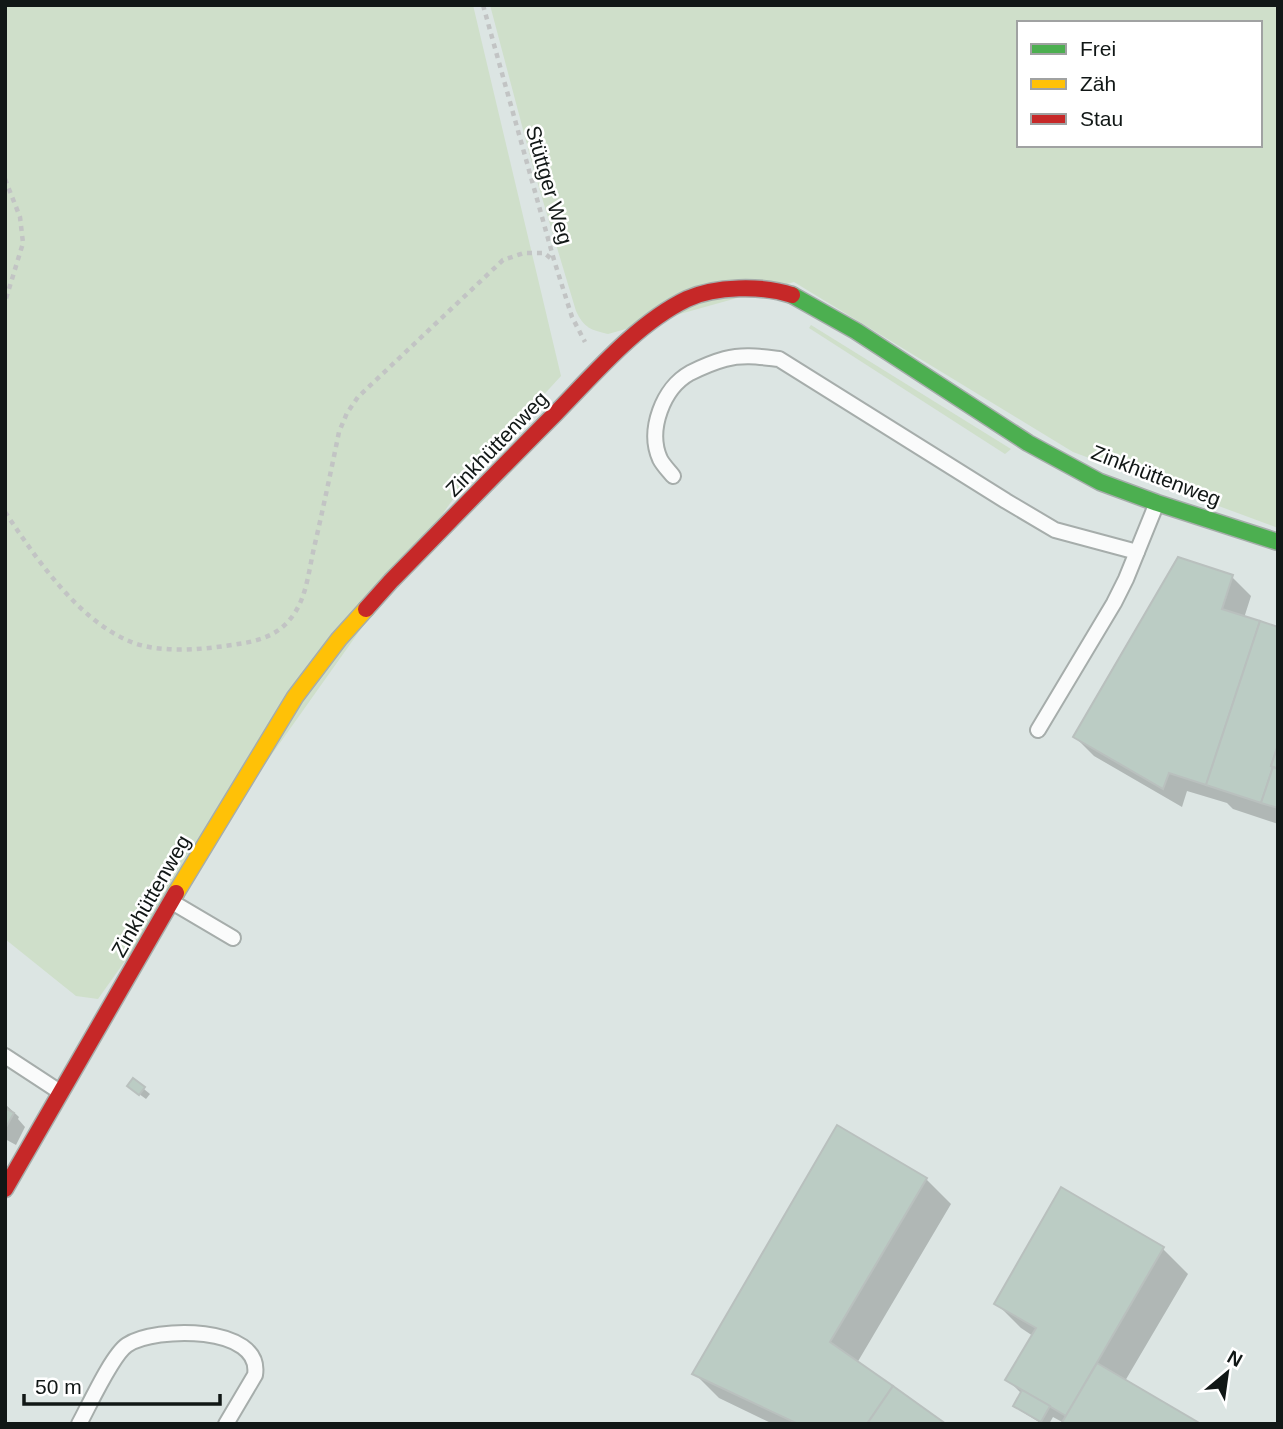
<svg xmlns="http://www.w3.org/2000/svg" width="1283" height="1429" font-family="Arial,sans-serif">
<rect width="100%" height="100%" fill="#dce5e3"/>
<!-- green -->
<g fill="#cfdfca" fill-rule="evenodd">
<polygon points="5,5 473,5 561,376 471,474 98,999 76,996 5,939"/>
<path d="M 490,5 L 1278,5 L 1278,528 L 1073,452 L 794,282 L 608,334 C 591,330 584,328 576,311 L 534,171 ZM 1019,23 L 1260,23 L 1260,145 L 1019,145 Z"/>
<polygon points="811,325 1011,449 1005,454 809,328"/>
</g>
<!-- shadow -->
<g fill="#0003">
<polygon points="1232,577 1251,596 1244,618 1278,628 1278,824 1233,809 1227,803 1187,791 1182,807 1094,756 1075,737"/>
<polygon points="133,1080 150,1094 146,1099 135,1091"/>
<polygon points="5,1104 19,1117 18,1119 25,1127 16,1145 5,1139"/>
<polygon points="926,1179 951,1204 857,1363 943,1424 773,1424 719,1398 694,1373"/>
<polygon points="1062,1189 1163,1249 1188,1274 1125,1381 1064,1423 1053,1417 1049,1424 1042,1424 1021,1411 1015,1405 1022,1394 1008,1380 1033,1336 1021,1328 996,1303"/>
</g>
<!-- building -->
<g fill="#bbccc4" stroke="#b9c0be" stroke-width="2">
<polygon points="1178,557 1233,575 1222,609 1260,621 1206,785 1169,773 1163,789 1073,737"/>
<polygon points="1260,621 1278,627 1278,745 1271,766 1273,767 1261,803 1206,785"/>
<polygon points="1278,745 1278,769 1271,766"/>
<polygon points="1273,767 1278,769 1278,808 1261,803"/>
<polygon points="133,1078 145,1087 139,1095 127,1086"/>
<polygon points="5,1108 14,1113 5,1129"/>
<polygon points="837,1125 927,1178 830,1342 893,1386 867,1424 798,1424 692,1374"/>
<polygon points="1061,1187 1164,1247 1066,1416 1005,1380 1036,1328 994,1304"/>
<polygon points="1097,1363 1201,1424 1061,1424"/>
<polygon points="893,1386 946,1424 867,1424"/>
<polygon points="1022,1390 1050,1406 1041,1422 1013,1406"/>
</g>
<g fill="none" stroke-linecap="round" stroke-linejoin="round">
<!-- lane casing -->
<g stroke="#a6adab" stroke-width="18">
<g id="lane">
<path d="M 673,476 C 669,471 663,465 660,459 C 647,430 663,388 690,373 C 700,368 714,362 725,359 C 744,354 761,357 779,359 L 1006,501 L 1055,530 L 1137,552"/>
<polyline points="1038,730 1114,603 1126,579 1156,505"/>
<polyline points="172,902 233,938"/>
<polyline points="5,1056 60,1092"/>
<path d="M 79,1424 C 89,1406 112,1355 127,1345 C 155,1326 263,1325 255,1375 L 226,1424"/>
</g>
</g>
<!-- fast casing -->
<g stroke="#a6adab" stroke-width="19">
<polyline id="fast" points="792,295 856,331 1028,443 1100,482 1157,503 1278,542"/>
</g>
<!-- slow casing -->
<g stroke="#a6adab" stroke-width="19">
<polyline id="slow" points="176,893 295,697 339,639 366,609"/>
</g>
<!-- jam casing -->
<g stroke="#a6adab" stroke-width="19">
<g id="jam">
<path d="M 366,609 L 391,581 C 446,525 500,469 555,414 C 594,374 637,323 687,299 C 715,286 762,285 792,295"/>
<polyline points="5,1189 176,893"/>
</g>
</g>
<!-- path -->
<g stroke="#c2c4c4" stroke-width="4.5" stroke-dasharray="5 5" stroke-linecap="butt">
<polyline points="483,5 554,260 572,317 585,342"/>
<polyline points="5,179 20,217 23,243 5,302"/>
<path d="M 5,512 C 36,558 77,619 129,641 C 156,653 197,650 225,646 C 253,642 277,639 294,614 C 307,595 309,569 314,548 C 323,509 331,471 339,432 L 347,413 L 358,397 L 503,260 L 524,253 L 544,253 L 553,260"/>
</g>
<!-- lane -->
<use href="#lane" stroke="#fafbfb" stroke-width="14"/>
<!-- fast -->
<use href="#fast" stroke="#4caf50" stroke-width="16"/>
<!-- slow -->
<use href="#slow" stroke="#ffc107" stroke-width="16"/>
<!-- jam -->
<use href="#jam" stroke="#c62828" stroke-width="16"/>
</g>
<g text-anchor="middle" stroke-width="5" stroke-linejoin="round" paint-order="stroke">
<!-- street labels -->
<g font-size="21" fill="#111716" stroke="#fff">
<text transform="translate(549 185) rotate(74)" y="7">Stüttger Weg</text>
<text transform="translate(497 444) rotate(-46)" y="7">Zinkhüttenweg</text>
<text transform="translate(1156 476) rotate(21)" y="7">Zinkhüttenweg</text>
<text transform="translate(151 896) rotate(-60)" y="7">Zinkhüttenweg</text>
</g>
</g>
<!-- border -->
<rect width="1283" height="1429" fill="none" stroke="#111716" stroke-width="14"/>
<!-- legend -->
<rect x="1017" y="21" width="245" height="126" fill="#ffffff" stroke="#a0a2a2" stroke-width="2"/>
<rect x="1031" y="44" width="35" height="10" fill="#4caf50" stroke="#a0a2a2" stroke-width="2"/>
<text x="1080" y="56" font-size="21" fill="#111716">Frei</text>
<rect x="1031" y="79" width="35" height="10" fill="#ffc107" stroke="#a0a2a2" stroke-width="2"/>
<text x="1080" y="91" font-size="21" fill="#111716">Zäh</text>
<rect x="1031" y="114" width="35" height="10" fill="#c62828" stroke="#a0a2a2" stroke-width="2"/>
<text x="1080" y="126" font-size="21" fill="#111716">Stau</text>
<!-- north arrow -->
<g transform="translate(1227 1373) rotate(29)" stroke="#ffffff" stroke-width="5" paint-order="stroke">
<path d="M0-5L12 26L0 18L-12 26Z" fill="#111716"/>
<text y="-10" font-size="19" font-weight="bold" text-anchor="middle" fill="#111716">N</text>
</g>
<!-- scale -->
<path d="M24 1394v10h196v-10" fill="none" stroke="#111716" stroke-width="3.5"/>
<text x="35" y="1394" font-size="21" fill="#111716" stroke="#ffffff" stroke-width="5" paint-order="stroke">50 m</text>
</svg>
